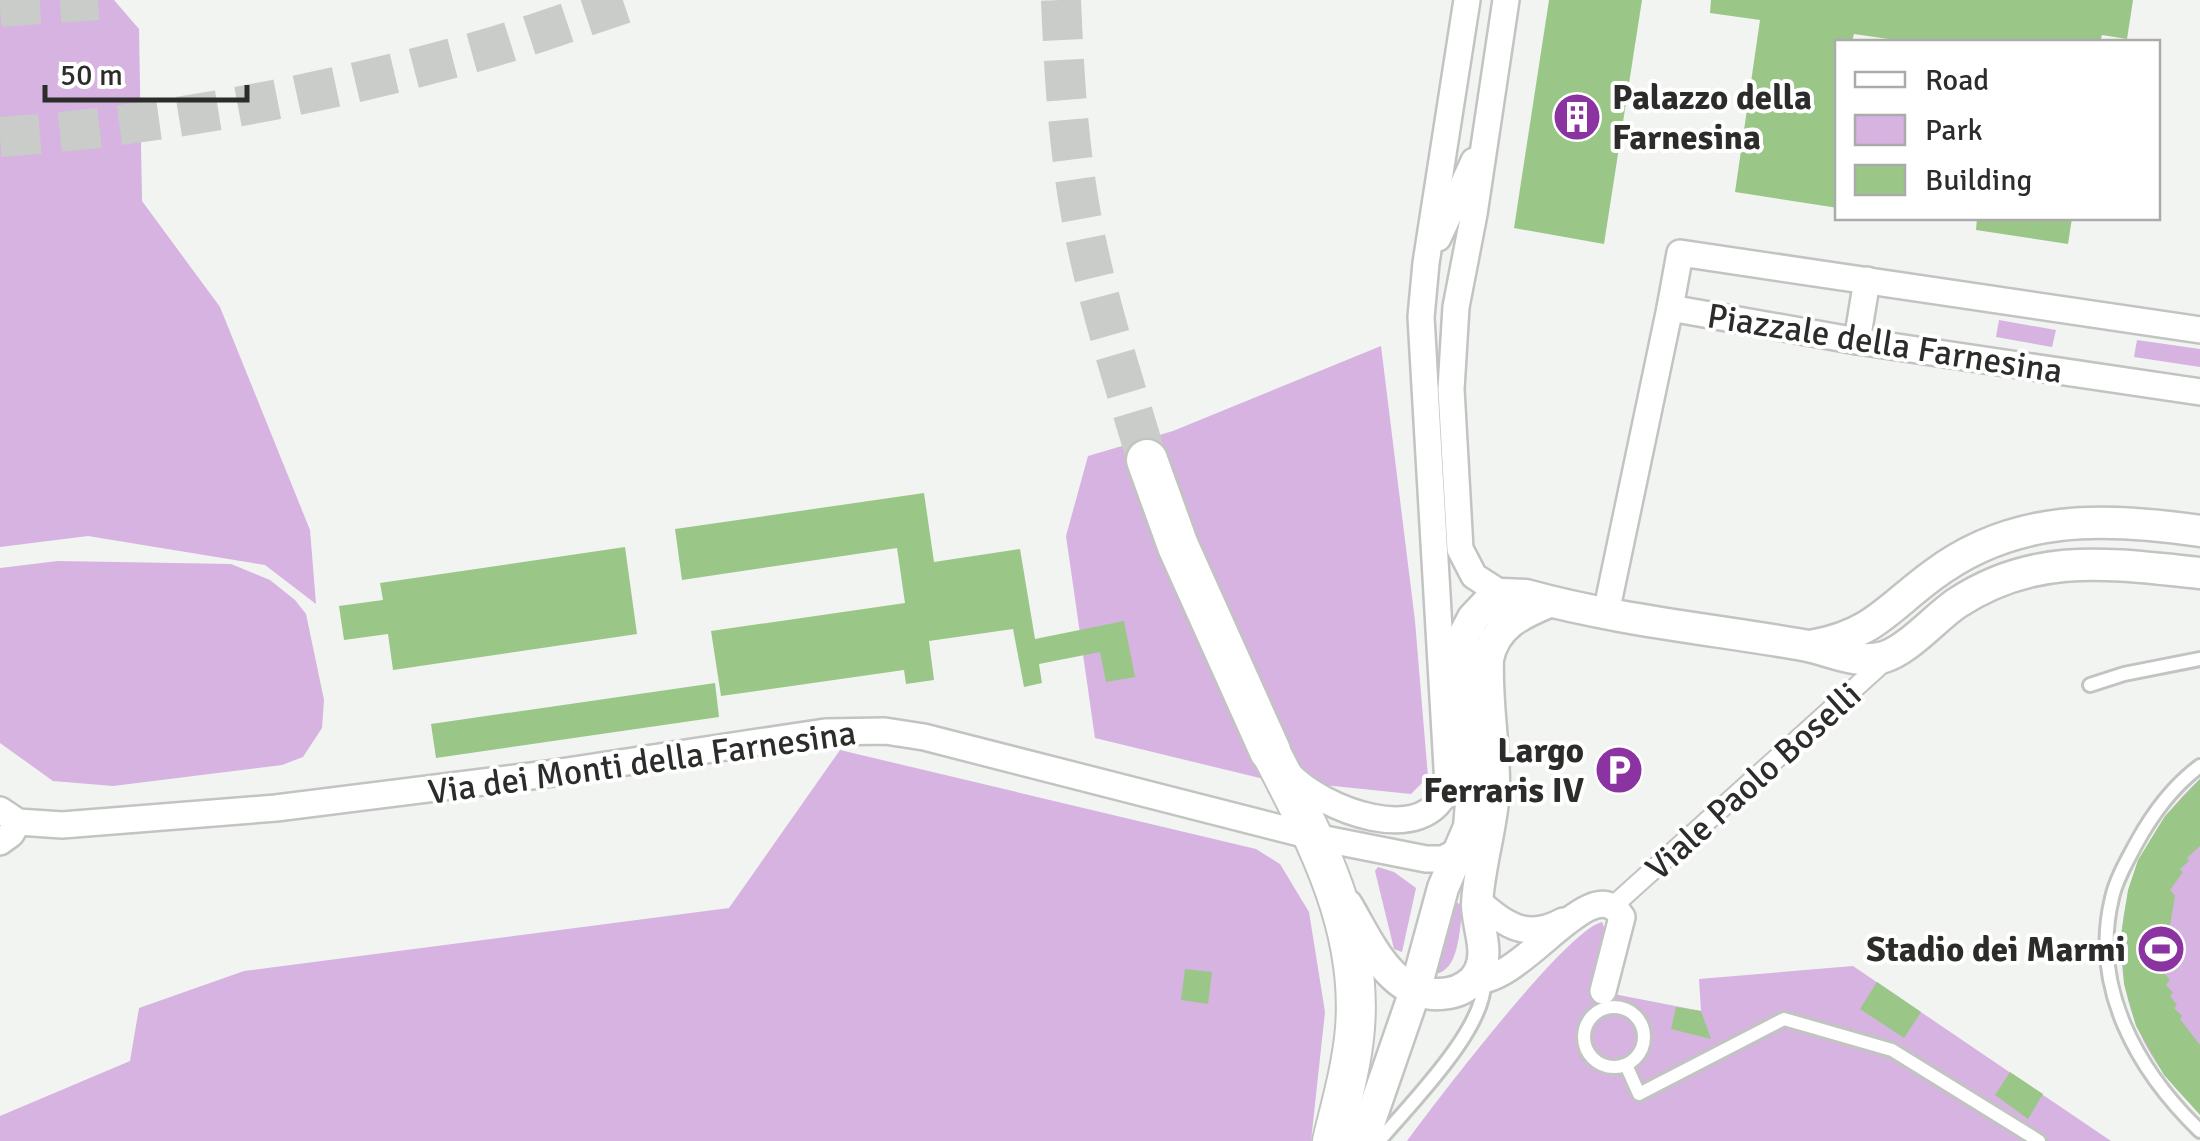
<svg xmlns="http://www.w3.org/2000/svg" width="2200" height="1141" font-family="Signika,sans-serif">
<rect width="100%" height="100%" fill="#f2f4f1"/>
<!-- green -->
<g fill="#d6b3e0">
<polygon points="0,0 114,0 139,29 142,201 220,307 310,530 316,604 265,565 88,536 0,547"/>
<polygon points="1999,320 2056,330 2052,347 1996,337"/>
<polygon points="2137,340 2200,349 2200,367 2134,357"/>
<polygon points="1381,346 1415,621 1428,777 1411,794 1264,779 1095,738 1066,536 1088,456 1173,431"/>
<polygon points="58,561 231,564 270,580 295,600 306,614 324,700 322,728 303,757 282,765 113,786 53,781 0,743 0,568"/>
<polygon points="840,750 1256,849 1280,864 1309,912 1325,1012 1311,1141 0,1141 0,1116 130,1061 139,1008 244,971 729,908"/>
<path d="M 2200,779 L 2200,1112 C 2093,1020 2097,872 2200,779 Z"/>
<polygon points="1378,867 1394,872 1416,888 1402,952 1394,949 1375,871"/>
<path d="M 1454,900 L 1463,907 C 1459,928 1460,972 1434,974 Z"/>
<path d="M 1602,922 C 1611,941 1598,970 1593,990 L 1701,1011 L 1699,979 L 1853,966 L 2111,1141 L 1407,1141 C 1435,1103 1566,930 1602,922 Z"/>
</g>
<!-- building -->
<g fill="#9ac787">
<polygon points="1549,0 1642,0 1604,244 1514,228"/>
<polygon points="1711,0 2133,0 2127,39 2102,35 2100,42 1909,42 1854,34 1852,42 1838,42 1838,208 1735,192 1760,20 1710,13"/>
<polygon points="1977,218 2072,218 2068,244 1976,230"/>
<polygon points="924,493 934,562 1020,549 1035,639 1124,621 1135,677 1106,682 1100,652 1039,664 1042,683 1024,687 1013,629 929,641 934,680 906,684 904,670 721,696 711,631 905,603 897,548 682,580 675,529"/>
<polygon points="625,547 637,634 393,670 388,634 344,640 339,606 383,600 380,583"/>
<polygon points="715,683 719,717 436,758 431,724"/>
<polygon points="2200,779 2200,846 2187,858 2189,861 2180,869 2183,872 2170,890 2175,896 2167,943 2169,967 2163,972 2170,980 2166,985 2173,993 2170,996 2177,1005 2174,1008 2182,1016 2180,1019 2200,1045 2200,1115 2164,1075 2136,1026 2124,984 2121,935 2128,890 2138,860 2165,816"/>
<polygon points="1185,969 1212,972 1208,1004 1181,1000"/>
<polygon points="1877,982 1921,1012 1904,1038 1860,1009"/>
<polygon points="1676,1007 1701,1011 1711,1039 1671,1029"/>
<polygon points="2010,1072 2043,1094 2028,1119 1995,1095"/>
</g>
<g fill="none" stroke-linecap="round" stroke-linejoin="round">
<!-- trunk-tunnel -->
<g stroke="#caccc9" stroke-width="40" stroke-dasharray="40 20" stroke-linecap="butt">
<path d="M 1061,0 C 1064,72 1068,144 1081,215 C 1096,298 1123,379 1147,460"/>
<polyline points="0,7 98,0"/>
<path d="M 0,137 C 158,126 321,95 475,52 C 529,37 582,17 635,0"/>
</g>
<!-- service casing -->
<g stroke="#c2c4c1" stroke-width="18">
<g id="service">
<polyline points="2090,685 2124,674 2200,659"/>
<path d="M 2200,766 C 2173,786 2153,813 2137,842 C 2128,859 2116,879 2112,898 C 2090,988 2138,1071 2200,1131"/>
<circle cx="1614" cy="1037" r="30"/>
<polyline points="1626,1065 1639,1094 1784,1019 1892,1050 2039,1141"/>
<path d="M 1379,1141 C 1410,1104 1489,1026 1484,978"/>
</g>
</g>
<!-- pedestrian casing -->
<g stroke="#c2c4c1" stroke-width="22">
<polyline id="pedestrian" points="1613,906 1887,659"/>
</g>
<!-- minor casing -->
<g stroke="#c2c4c1" stroke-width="30">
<g id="minor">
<polyline points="1438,238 1474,161"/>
<polyline points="2200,330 1680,253 1670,308 1857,341 2200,392"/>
<polyline points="1857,341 1867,280"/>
<polyline points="1502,594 1474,576 1460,549 1451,389 1456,307 1474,214 1506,0"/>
<polyline points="1606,613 1670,308"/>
<path d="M 1289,774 C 1321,809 1427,851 1448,785 L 1421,317 L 1426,263 L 1467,0"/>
<polyline points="0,810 18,822 62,825 276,808 547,774 825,732 885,731 924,737 1315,837 1426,859 1443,859 1458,851"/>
<polyline points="0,842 11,834 18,822"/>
<path d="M 1477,900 C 1504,925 1527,941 1563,921"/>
<path d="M 1472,981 C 1524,985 1592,866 1622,917 L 1603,991"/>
</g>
</g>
<!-- tertiary casing -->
<g stroke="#c2c4c1" stroke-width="35">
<g id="tertiary">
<path d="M 1815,645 C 1873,634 1888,608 1933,575 C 2014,514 2105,517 2200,531"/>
<path d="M 1347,905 C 1370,944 1393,1003 1449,993 C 1461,991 1474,983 1479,972 C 1490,951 1477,926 1477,904 C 1479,865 1492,828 1494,790 C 1495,746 1486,703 1488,659 C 1495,625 1520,614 1549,602"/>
<path d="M 1363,1141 L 1415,991 L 1443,888 L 1469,827 L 1473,780 L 1462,656 L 1464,635 L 1473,618 L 1490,600 L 1502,594 L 1526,595 C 1616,620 1711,629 1803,645 C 1831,650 1856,665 1884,657 C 1908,650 1936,617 1957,603 C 2036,551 2111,564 2200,573"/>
</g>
</g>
<!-- primary casing -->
<g stroke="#c2c4c1" stroke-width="42">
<path id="primary" d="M 1270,751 C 1315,838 1363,926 1355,1028 C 1352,1066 1341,1104 1332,1141"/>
</g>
<!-- trunk casing -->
<g stroke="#c2c4c1" stroke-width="45">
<polyline id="trunk" points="1147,460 1178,546 1270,751"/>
</g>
<!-- service -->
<use href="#service" stroke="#fff" stroke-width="12"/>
<!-- pedestrian -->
<use href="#pedestrian" stroke="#fff" stroke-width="18"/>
<!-- minor -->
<use href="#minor" stroke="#fff" stroke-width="25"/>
<!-- tertiary -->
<use href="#tertiary" stroke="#fff" stroke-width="30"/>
<!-- primary -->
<use href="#primary" stroke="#fff" stroke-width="38"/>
<!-- trunk -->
<use href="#trunk" stroke="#fff" stroke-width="40"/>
</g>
<!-- icons -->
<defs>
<g id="building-disc" transform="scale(2.5)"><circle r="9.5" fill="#8b34a1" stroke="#fff"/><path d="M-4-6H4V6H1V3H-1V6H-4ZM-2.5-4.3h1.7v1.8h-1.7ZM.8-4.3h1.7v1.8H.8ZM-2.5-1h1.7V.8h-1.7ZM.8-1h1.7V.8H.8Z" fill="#fff"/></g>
<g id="parking-disc" transform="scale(2.5)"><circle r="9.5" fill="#8b34a1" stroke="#fff"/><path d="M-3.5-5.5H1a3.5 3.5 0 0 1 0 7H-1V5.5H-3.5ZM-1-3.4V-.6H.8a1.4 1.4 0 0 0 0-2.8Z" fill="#fff"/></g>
<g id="stadium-disc" transform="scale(2.5)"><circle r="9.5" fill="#8b34a1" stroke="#fff"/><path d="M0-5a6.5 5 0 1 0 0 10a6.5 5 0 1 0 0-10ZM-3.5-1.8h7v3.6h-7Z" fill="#fff"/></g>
</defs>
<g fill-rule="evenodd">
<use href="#building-disc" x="1577" y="117"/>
<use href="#parking-disc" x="1619" y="770"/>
<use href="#stadium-disc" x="2161" y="949"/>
</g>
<g text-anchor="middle" stroke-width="8" stroke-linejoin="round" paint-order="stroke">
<!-- poi labels -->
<g font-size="35" font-weight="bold" fill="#2c2c2b" stroke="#fff" text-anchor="end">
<text x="1612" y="109" text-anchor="start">Palazzo della<tspan x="1612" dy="40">Farnesina</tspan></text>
<text x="1584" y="762">Largo<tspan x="1584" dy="40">Ferraris IV</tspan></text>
<text x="2126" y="961">Stadio dei Marmi</text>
</g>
<!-- street labels -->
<g font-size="35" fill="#2c2c2b" stroke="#fff">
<text transform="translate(1885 343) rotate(9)" y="12">Piazzale della Farnesina</text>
<text transform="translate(642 762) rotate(-8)" y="12">Via dei Monti della Farnesina</text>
<text transform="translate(1753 781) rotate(-42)" y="12">Viale Paolo Boselli</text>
</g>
</g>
<!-- legend -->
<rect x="1835" y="40" width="325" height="180" fill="#ffffff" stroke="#ababaa" stroke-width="2.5"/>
<rect x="1855" y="72" width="50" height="15" fill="#ffffff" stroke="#ababaa" stroke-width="2.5"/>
<text x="1925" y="90" font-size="30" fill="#2c2c2b">Road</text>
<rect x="1855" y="115" width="50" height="30" fill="#d6b3e0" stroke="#ababaa" stroke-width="2.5"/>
<text x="1925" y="140" font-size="30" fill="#2c2c2b">Park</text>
<rect x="1855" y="165" width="50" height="30" fill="#9ac787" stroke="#ababaa" stroke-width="2.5"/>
<text x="1925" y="190" font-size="30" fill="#2c2c2b">Building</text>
<!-- scale -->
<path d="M45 85v15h202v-15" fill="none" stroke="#2c2c2b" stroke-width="5"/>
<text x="60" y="85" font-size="30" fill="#2c2c2b" stroke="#ffffff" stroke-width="8" paint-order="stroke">50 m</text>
</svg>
